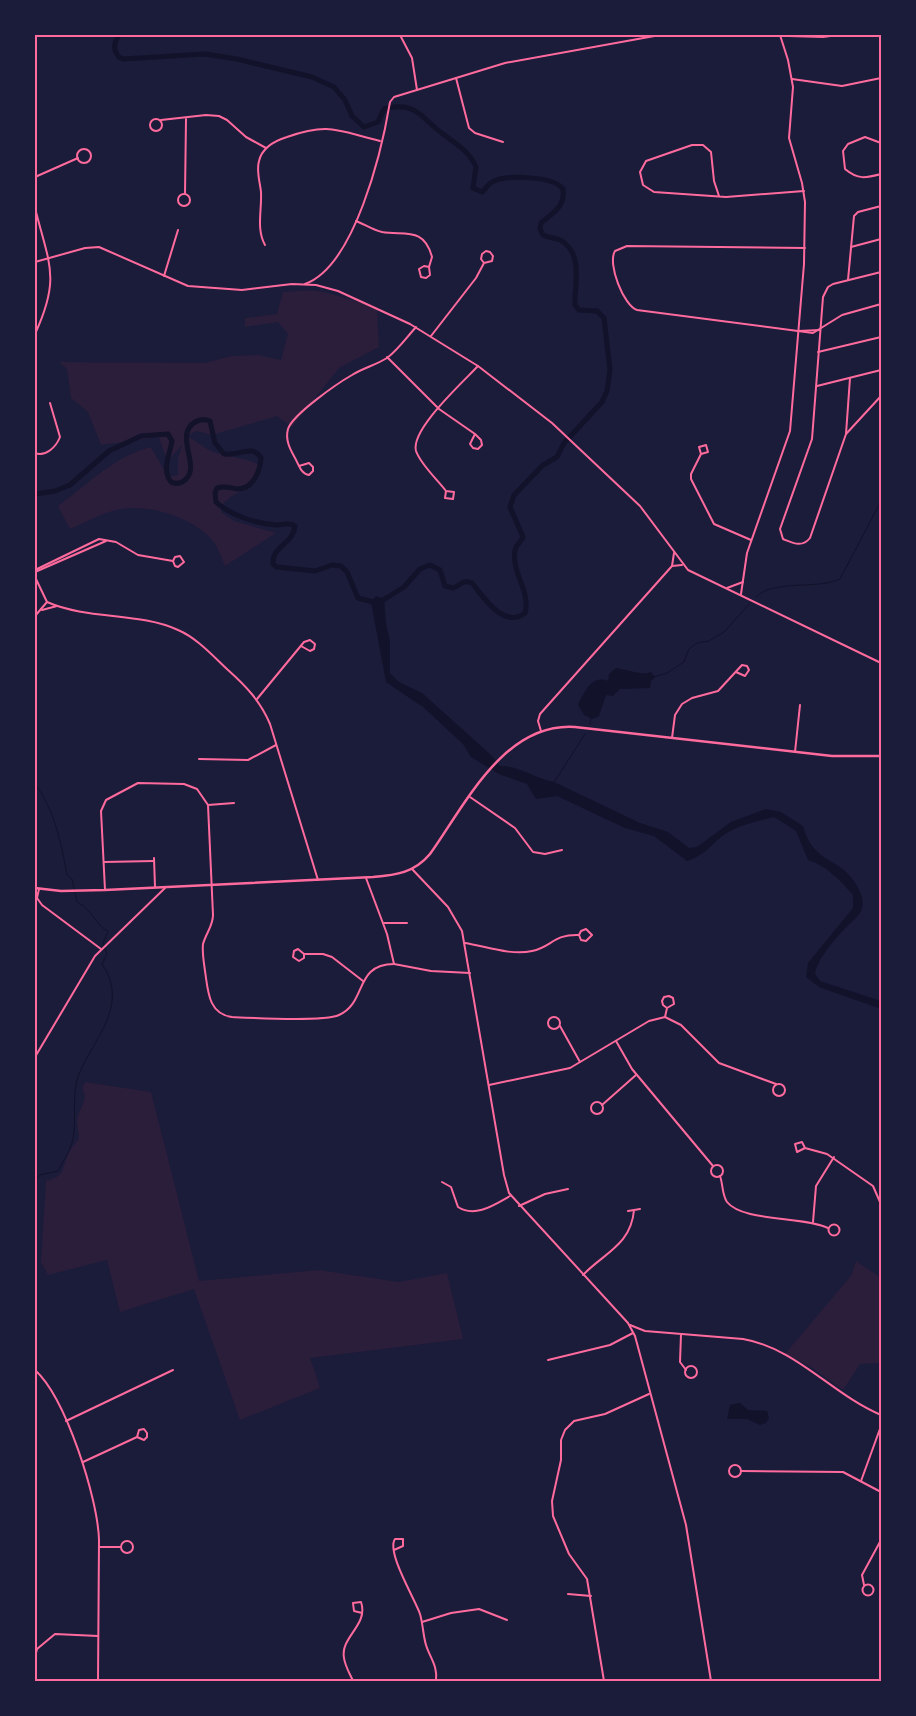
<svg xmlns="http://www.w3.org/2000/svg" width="916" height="1716" font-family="Overpass,sans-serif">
<rect width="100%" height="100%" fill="#1b1b3a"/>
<!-- green -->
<g fill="#2a1e3b">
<path d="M 311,290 L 324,292 L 377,307 L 379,347 L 339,368 L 292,427 L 277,416 L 212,435 L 196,431 L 186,437 C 195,439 200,445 209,450 C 225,458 245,456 261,466 C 257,493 220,493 221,512 L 234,521 L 276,533 L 225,566 C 222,559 219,551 216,545 C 198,518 146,502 116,510 C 100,514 84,523 70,529 L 58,506 C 88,484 114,456 151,447 L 168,477 L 178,475 L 178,458 L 182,445 L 170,459 L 165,455 L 159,437 L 101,445 L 88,412 L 71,398 L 67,369 L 59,362 L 205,363 L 231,356 L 258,355 L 281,360 L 288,334 L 278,322 L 245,327 L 245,318 L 277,314 L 283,292 Z"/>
<path d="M 85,1082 L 151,1092 L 199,1281 L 319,1270 L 399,1282 L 447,1273 L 463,1339 L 310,1358 L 320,1388 L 240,1420 L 194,1289 L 120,1312 L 107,1260 L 48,1275 L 41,1262 L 46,1181 C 65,1176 61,1171 68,1155 C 70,1149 76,1144 79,1138 C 79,1132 77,1126 77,1121 C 78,1110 90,1099 82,1089 Z"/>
<polygon points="856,1261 881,1278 881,1363 860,1364 843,1390 811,1367 785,1354 851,1276"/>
</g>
<!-- water -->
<g fill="#12122b">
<path d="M 376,596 L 384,599 L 386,624 L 390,641 L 390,673 L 399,682 L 422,693 L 491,755 L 500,766 C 517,765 536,779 554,782 L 640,823 L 668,832 L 689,848 L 697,847 L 731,822 L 766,809 L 781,812 L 803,826 C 813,863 836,856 854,881 C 874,912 856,915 839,935 C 830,945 817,961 815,974 L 820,981 L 881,1001 L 881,1009 L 819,987 L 806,977 L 808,963 L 853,908 L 853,895 C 840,880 827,866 808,860 L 796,831 L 774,817 C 758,821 739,825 725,834 C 710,845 706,855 687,861 L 654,836 L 625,828 L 557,796 L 536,799 L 527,784 L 499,774 L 471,757 L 463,744 L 423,707 L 386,682 L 371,602 Z"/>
<path d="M 616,668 C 627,669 640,676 651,672 L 655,677 L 651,681 L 650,688 L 620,689 L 613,696 L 606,695 L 599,716 L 592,719 L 584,715 L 578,705 C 584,693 591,674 608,681 L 609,674 Z"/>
<polygon points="740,1403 748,1410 767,1411 769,1418 766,1423 760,1425 747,1419 727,1419 730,1405"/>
</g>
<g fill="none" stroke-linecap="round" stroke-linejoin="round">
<!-- stream -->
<g stroke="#12122b" stroke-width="1">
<path d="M 756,597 C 773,579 817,590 840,579 L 881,501"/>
<polyline points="654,677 667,673 684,662 689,649 697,643 709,641 724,632 751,602"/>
<polyline points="590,724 591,718"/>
<path d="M 35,784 C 55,810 61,843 67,875 L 72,879 L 77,902 C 93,910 97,927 108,931 L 103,943 L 107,954 L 102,964 C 130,1005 94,1038 79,1074 C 71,1094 77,1118 73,1139 C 71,1150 63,1161 58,1171 L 40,1175 L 35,1181"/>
<polyline points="553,784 585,734"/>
</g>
<!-- river -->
<g stroke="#12122b" stroke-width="5">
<path d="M 119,35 C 114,42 113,50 119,57 L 123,59 L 205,54 L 237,59 L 312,77 L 334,87 L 345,100 L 352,116 L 364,127 L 378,122 L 384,109 C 416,100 422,119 443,134 C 456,144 469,151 476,167 L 473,188 L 482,192 C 487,188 488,183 494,181 C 508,175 554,176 563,189 C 565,207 554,212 541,223 L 540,229 L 543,235 C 549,238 557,238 562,241 C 584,256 574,285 575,305 L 579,310 L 597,311 L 604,318 L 610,370 L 607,391 L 602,402 L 564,443 L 557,457 L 543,465 L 514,495 L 510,507 L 523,537 C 521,542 516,545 515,550 C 511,573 531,591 525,613 C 504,629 484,598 472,583 C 463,579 461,585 453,588 L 445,586 L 440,570 L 430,565 L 420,569 L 404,587 L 380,602"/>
<path d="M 35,494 L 55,491 L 70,485 L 109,451 L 141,436 L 168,434 L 172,441 C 170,455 161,469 171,482 C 175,484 178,484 182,482 C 205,470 172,436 195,422 C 200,419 205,419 210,421 L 215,443 L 224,454 C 237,457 253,443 261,458 C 260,471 253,489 238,489 C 230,488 225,485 217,488 L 215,493 L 216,502 C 230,515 257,524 276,525 C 284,525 289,522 295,526 C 294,543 271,547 273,564 L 277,567 L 315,571 L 332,565 L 341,566 L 347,572 L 358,598 L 377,603"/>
</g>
<!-- minor -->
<g stroke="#ff6b9d" stroke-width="2">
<polyline points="400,35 412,58 417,90"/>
<polyline points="757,35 823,37 838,35"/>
<polyline points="456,78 469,128 475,133 503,142"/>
<polyline points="792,79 842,86 881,78"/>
<circle cx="156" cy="125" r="6"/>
<polyline points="161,120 206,115 219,116 227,120 246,137 266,148"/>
<path d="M 881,143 L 865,137 L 848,144 L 843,151 L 845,169 C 858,180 866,178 881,174"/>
<circle cx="84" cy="156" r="7"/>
<polyline points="35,177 78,158"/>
<polyline points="185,194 186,119"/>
<circle cx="184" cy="200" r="6"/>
<polyline points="719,196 714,181 711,152 703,145 692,145 646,161 640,172 643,185 654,192 726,197 804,191"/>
<path d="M 356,221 C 364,224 373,230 382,232 C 404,236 424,226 432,257 L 429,267 L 424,266 L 419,269 L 421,277 L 426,278 L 430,275 L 429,267"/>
<path d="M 265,245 C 256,229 262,210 261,192 C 260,182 256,171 259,161 C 262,148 274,141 287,137 C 330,122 338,131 380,141"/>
<polyline points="851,247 881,239"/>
<path d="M 805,248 L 627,246 L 615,251 C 607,264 624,306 637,310 L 813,333 L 842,315 L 881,304"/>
<polyline points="164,276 178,230"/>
<polyline points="848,280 854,216 858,212 881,206"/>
<path d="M 305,284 C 355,266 382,150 390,102 L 394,97 L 505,63 L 660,35"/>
<polyline points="798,331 820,330"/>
<polyline points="431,336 476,278 484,263 492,261 493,256 490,252 486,251 482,254 481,259 484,263"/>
<polyline points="818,352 881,337"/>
<polyline points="387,357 439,409 475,434 481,440 482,445 478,449 473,448 470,444 475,434"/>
<path d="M 850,378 L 846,434 L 810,538 C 802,548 793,543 783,539 L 780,529 L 812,439 L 823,297 L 828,287 L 833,284 L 881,272"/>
<polyline points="817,386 881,370"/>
<polyline points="846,434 881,396"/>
<path d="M 35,453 C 46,457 56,447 60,437 L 50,403"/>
<polyline points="701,454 708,452 706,445 699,447 701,454 691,474 691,479 714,524 751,540"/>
<path d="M 299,466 L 309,463 L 313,467 L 313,471 L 309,475 C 301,474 299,465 295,458 C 290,449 285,440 288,429 C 293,414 338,383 352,375 C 363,368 376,365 387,358 C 398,350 407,337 416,327"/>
<path d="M 446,491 L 454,492 L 453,499 L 445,498 L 446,491 C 437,479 421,465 416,451 C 410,430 463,382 478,366"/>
<polyline points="35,570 99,539 116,542 138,555 173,561 175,557 180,556 184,562 178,567 175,566 173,561"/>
<polyline points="35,572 106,541"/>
<polyline points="727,588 743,582"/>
<polyline points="741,594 747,553 790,431 804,264 805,202 802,183 789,138 793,87 788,60 780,35"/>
<polyline points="257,699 304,642 310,640 315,644 314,649 310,651 301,646"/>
<polyline points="672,738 675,715 682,704 692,698 718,691 742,665 747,666 749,670 745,676 736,672"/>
<polyline points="795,752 800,705"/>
<polyline points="199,759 248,760 276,745"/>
<polyline points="470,797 515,828 533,852 545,854 562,850"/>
<polyline points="208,805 234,803"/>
<polyline points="154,858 155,887"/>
<polyline points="104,862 154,861"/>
<polyline points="412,869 448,907 462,931 504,1175 509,1193 628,1323 635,1336 686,1525 711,1681"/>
<polyline points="366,878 387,934 394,964 431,971 470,973"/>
<polyline points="39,889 37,898 42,905 101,949"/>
<path d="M 105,890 L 101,811 L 106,800 L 138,783 L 184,784 L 197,789 L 208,805 L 213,915 C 213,926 206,933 203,944 C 202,953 204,963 205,971 C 208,990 208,1014 232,1017 C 252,1018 324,1022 339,1015 C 367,1003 354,964 394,964"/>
<polyline points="383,923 407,923"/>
<path d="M 465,943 C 485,946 511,956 532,951 C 552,947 553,934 579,935 L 581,940 L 586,941 L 592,935 L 586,929 L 581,931 L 579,935"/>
<polyline points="304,954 304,958 299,961 293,957 294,951 298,949 304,954 323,954 332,957 363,981"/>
<circle cx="554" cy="1023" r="6"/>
<polyline points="665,1017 667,1008 663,1005 662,1001 664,997 669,996 673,998 674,1004 667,1008"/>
<polyline points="560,1026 580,1062"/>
<polyline points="616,1041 632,1069 713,1166"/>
<polyline points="35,1057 95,956 165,888"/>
<circle cx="779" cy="1090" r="6"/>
<polyline points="489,1085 570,1068 649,1021 665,1017 681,1025 719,1063 776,1084"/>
<circle cx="597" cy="1108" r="6"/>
<polyline points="602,1105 636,1075"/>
<polyline points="805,1148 802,1142 795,1144 797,1152 805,1148 827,1154 873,1186 880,1202 881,1233"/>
<circle cx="717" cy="1171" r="6"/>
<path d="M 720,1176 C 723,1184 722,1195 727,1202 C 743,1222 803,1216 828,1228"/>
<path d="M 442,1182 L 451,1187 L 458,1207 C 475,1218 494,1205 510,1196"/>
<polyline points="519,1206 545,1194 568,1189"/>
<polyline points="628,1211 640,1209"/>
<polyline points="813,1222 816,1186 834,1157"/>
<circle cx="834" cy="1230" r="5.5"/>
<path d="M 583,1275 C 604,1253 631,1245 634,1210"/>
<path d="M 630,1325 L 645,1331 L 743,1339 C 796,1348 833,1395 881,1415"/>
<polyline points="681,1334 680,1362 686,1370"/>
<polyline points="548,1360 610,1345 633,1333"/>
<circle cx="691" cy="1372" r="6"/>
<path d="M 35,1370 C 66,1398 98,1499 99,1540 L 98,1681"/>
<polyline points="66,1421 173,1370"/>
<polyline points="83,1462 137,1437 139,1430 144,1429 147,1433 147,1437 144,1440 137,1437"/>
<circle cx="735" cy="1471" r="6"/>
<polyline points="741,1471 843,1472 881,1492"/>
<polyline points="861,1481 881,1426"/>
<circle cx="127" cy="1547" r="6"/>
<polyline points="99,1547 121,1547"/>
<path d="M 394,1550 L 403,1546 L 403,1539 L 395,1539 C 386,1552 415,1599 420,1614 C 423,1624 423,1635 426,1645 C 430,1658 438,1666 436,1681"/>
<circle cx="868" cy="1590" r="5.5"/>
<polyline points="864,1585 862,1575 881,1540"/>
<polyline points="568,1594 591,1596"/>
<polyline points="422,1622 451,1613 479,1609 507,1620"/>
<polyline points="35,1657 37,1649 55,1634 98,1636"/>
<path d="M 353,1681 C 350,1674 345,1666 344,1658 C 340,1637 369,1625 361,1602 L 353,1603 L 354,1611 L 362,1613"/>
<polyline points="414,1681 423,1681"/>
<polyline points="604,1681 587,1579 569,1554 553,1516 552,1501 561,1460 561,1440 565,1430 574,1421 605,1414 649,1394"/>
</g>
<!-- tertiary -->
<g stroke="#ff6b9d" stroke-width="2">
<path d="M 35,208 C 49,264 61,278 35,334"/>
<polyline points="35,262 85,248 99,247 188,286 242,290 292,284 316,285 338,291 410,324 478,366 552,423 640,506 688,570 881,663"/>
<polyline points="672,566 682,565"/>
<polyline points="35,577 47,602 35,616"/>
<path d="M 47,602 C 88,620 139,612 178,630 C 197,638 213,656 228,670 C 246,686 261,702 270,724 L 318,880"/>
<polyline points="42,610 57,606"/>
<polyline points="541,731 538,721 540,714 672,566 674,553"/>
</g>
<!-- secondary -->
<path stroke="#ff6b9d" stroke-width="2.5" d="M 35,888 L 61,891 L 105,890 L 373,877 C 396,875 414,873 430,854 C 465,805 504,722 575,727 L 832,756 L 881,756"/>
</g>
<!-- border -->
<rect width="916" height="1716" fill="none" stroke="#1b1b3a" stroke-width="72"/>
<rect x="36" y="36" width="844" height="1644" fill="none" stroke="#ff6b9d" stroke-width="2"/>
</svg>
